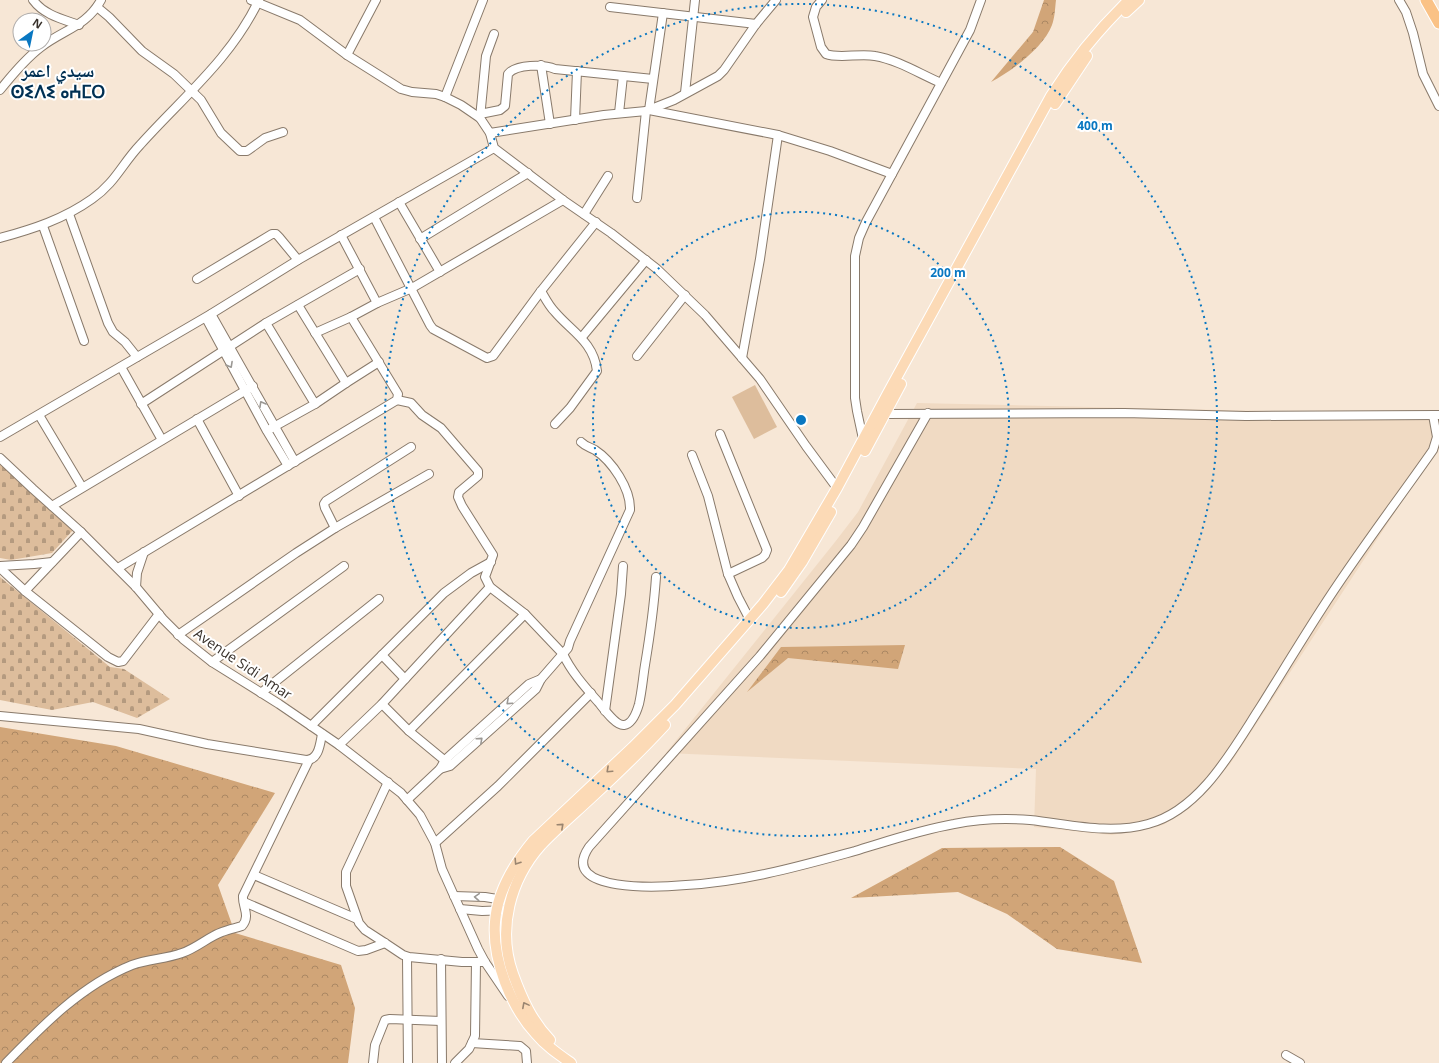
<svg xmlns="http://www.w3.org/2000/svg" width="1439" height="1063" font-family="'Open Sans','Noto Naskh Arabic','Noto Sans Tifinagh',sans-serif">
<defs>
<pattern id="forest-crowns" width="20" height="18" patternUnits="userSpaceOnUse"><rect width="20" height="18" fill="#d1a578"/><path d="M2 6a3 3 0 1 1 6 0M12 15a3 3 0 1 1 6 0" fill="none" stroke="#aa8763"/></pattern>
<pattern id="cemetery-stones" width="16" height="16" patternUnits="userSpaceOnUse"><rect width="16" height="16" fill="#ddbd9c"/><path d="M2 7V4a2 2 0 0 1 4 0v3zM10 15v-3a2 2 0 0 1 4 0v3z" fill="#b49a7f"/></pattern>
</defs>
<rect width="100%" height="100%" fill="#f7e7d6"/>
<!-- built -->
<polygon fill="#f0dac3" points="917,403 1439,415 1439,445 1230,764 1190,808 1163,825 1112,835 1034,827 1036,769 666,753 835,542 858,512"/>
<!-- forest -->
<g fill="url(#forest-crowns)">
<path d="M 1044,0 L 1056,0 C 1055,8 1055,17 1052,25 C 1044,47 1012,71 991,82 L 1033,32 Z"/>
<polygon points="905,645 898,669 788,658 747,692 781,647"/>
<polygon points="0,727 116,746 275,793 218,885 235,933 341,965 355,1008 348,1063 0,1063"/>
<polygon points="1060,847 1114,881 1142,963 1057,949 1007,914 958,892 851,898 942,848"/>
</g>
<!-- cemetery -->
<g fill="url(#cemetery-stones)">
<polygon points="0,463 74,529 52,553 11,560 0,558"/>
<polygon points="0,577 110,667 124,669 170,699 137,718 93,702 52,710 0,700"/>
</g>
<!-- pitch -->
<polygon fill="#ddbd9c" points="755,385 777,427 754,439 732,397"/>
<g fill="none" stroke-linecap="round" stroke-linejoin="round">
<!-- minor casing -->
<g stroke="#897a6b" stroke-width="10">
<g id="minor">
<path d="M 33,0 C 44,15 62,19 79,25"/>
<polyline points="251,0 300,20 347,55 401,89 412,92 436,94 445,97 461,105 480,118 490,133 494,148 563,200 611,233 657,269 705,315 760,379 806,446 837,488"/>
<path d="M 822,0 L 816,7 L 813,17 L 821,47 L 826,54 C 839,59 860,53 875,56 C 898,60 920,74 941,83"/>
<polyline points="1399,0 1406,12 1413,33 1423,74 1439,106"/>
<polyline points="97,7 109,17 142,51 174,74 201,100 221,133 240,151 247,151 265,138 283,132"/>
<polyline points="610,7 756,24"/>
<polyline points="663,13 649,110 778,135 830,151 892,174"/>
<polyline points="347,55 376,0"/>
<polyline points="541,65 550,124"/>
<path d="M 0,90 C 12,75 25,59 41,47 C 63,30 87,26 101,0"/>
<polyline points="685,93 695,0"/>
<polyline points="445,97 483,0"/>
<polyline points="619,113 623,76"/>
<path d="M 480,114 L 500,110 L 505,106 L 508,74 C 516,64 544,64 555,69 L 653,79"/>
<polyline points="480,118 486,56 494,34"/>
<polyline points="575,120 577,71"/>
<polyline points="490,133 604,115 646,111 674,100 718,76 724,70 756,24 776,0"/>
<polyline points="637,198 646,111"/>
<polyline points="399,202 440,272"/>
<polyline points="69,214 108,323 113,332 125,342 137,357"/>
<polyline points="584,214 608,176"/>
<polyline points="374,217 430,325 433,329 487,358 493,356 541,291 596,222"/>
<polyline points="43,226 84,341"/>
<polyline points="341,235 377,303"/>
<path d="M 0,238 C 33,229 64,219 92,199 C 115,183 122,164 140,145 C 183,97 230,60 259,0"/>
<polyline points="420,239 528,173"/>
<polyline points="197,279 272,234 276,234 279,237 298,260"/>
<path d="M 541,291 C 545,298 549,306 555,312 C 571,331 594,342 597,371 L 570,408 L 555,424"/>
<polyline points="298,305 346,383"/>
<polyline points="211,314 295,462"/>
<polyline points="206,318 267,431 288,466"/>
<polyline points="266,323 315,404"/>
<polyline points="315,333 351,317 377,303 412,288 563,200"/>
<polyline points="582,337 646,260"/>
<polyline points="637,356 685,295"/>
<polyline points="742,358 760,259 778,135"/>
<polyline points="121,367 162,440"/>
<path d="M 397,400 L 411,403 L 422,415 L 441,428 L 478,471 L 478,476 L 459,492 L 458,497 L 462,506 L 493,555 L 485,577 L 490,587 L 525,614 L 563,654 C 572,673 586,688 599,703 C 604,709 616,726 624,725 C 633,724 637,711 639,704 C 642,691 643,677 645,665 C 650,635 654,606 656,577"/>
<polyline points="141,404 266,323 360,269"/>
<path d="M 928,413 L 863,527 L 851,545 L 760,656 L 589,847 C 557,894 664,887 686,885 C 744,882 800,866 855,851 C 888,841 920,830 954,824 C 979,819 1005,818 1030,820 C 1069,824 1109,835 1148,824 C 1201,810 1233,749 1261,706 C 1281,674 1301,641 1321,610 C 1356,555 1396,503 1433,450 L 1437,437 L 1433,415"/>
<polyline points="885,414 1124,413 1246,416 1438,415"/>
<polyline points="39,415 82,487"/>
<polyline points="197,419 239,496"/>
<polyline points="270,429 315,404 346,383 379,362"/>
<polyline points="720,434 767,550 765,555 762,558 728,574"/>
<polyline points="0,437 211,314 298,260 494,148"/>
<polyline points="863,439 857,411 855,398 855,256 859,238 866,222 970,30 981,0"/>
<polyline points="692,455 708,496 728,574 738,597 750,620"/>
<polyline points="0,458 33,489 81,532 136,587 163,619 183,639 212,662 279,704 339,745 401,793 420,815 435,843 442,869 478,949 485,962 508,996"/>
<polyline points="52,506 253,386"/>
<polyline points="335,528 325,508 324,504 326,501 411,447"/>
<polyline points="0,566 34,564 52,562"/>
<polyline points="0,568 25,591 108,657 118,662 123,661 159,614"/>
<polyline points="118,568 397,400 398,394 351,317"/>
<polyline points="136,587 137,573 144,552"/>
<polyline points="25,591 81,532"/>
<polyline points="178,635 296,553 335,528 429,474"/>
<polyline points="382,655 405,679"/>
<polyline points="212,662 344,566"/>
<polyline points="261,693 379,599"/>
<polyline points="382,704 409,731 449,764"/>
<polyline points="605,711 621,594 623,566"/>
<path d="M 0,716 L 139,729 L 207,744 L 306,760 C 319,760 320,744 322,734"/>
<polyline points="311,726 444,593 471,573 491,562"/>
<polyline points="409,731 525,614"/>
<polyline points="339,745 382,704 405,679 490,587"/>
<path d="M 440,769 L 450,766 L 536,689 L 541,679 L 568,648 L 570,641 L 630,510 C 631,489 612,461 595,450 C 590,447 586,447 581,442"/>
<polyline points="388,782 346,872 346,886 359,923 365,930 385,943 403,955 409,957 462,962 485,962"/>
<polyline points="407,800 440,769 445,760 529,684 541,679"/>
<polyline points="435,843 498,786 591,693"/>
<polyline points="254,875 357,919"/>
<polyline points="454,896 485,897 510,901"/>
<polyline points="244,902 358,951 366,950 385,943"/>
<polyline points="460,909 482,911 508,910"/>
<polyline points="407,957 408,1063"/>
<polyline points="441,959 442,1063"/>
<polyline points="472,1043 520,1046 526,1051 527,1063"/>
<polyline points="1286,1055 1300,1063"/>
<path d="M 6,1063 C 43,1025 82,985 132,965 C 148,959 166,959 182,953 C 197,948 208,937 222,932 C 229,929 236,928 242,926 C 251,916 242,906 243,896 L 309,760"/>
<polyline points="373,1063 375,1045 385,1020 390,1019 441,1021"/>
<polyline points="455,1063 469,1049 475,1036 476,962"/>
</g>
</g>
<!-- major casing -->
<g stroke="#fff" stroke-width="12">
<g id="major">
<polyline points="1126,12 1139,0"/>
<polyline points="1055,104 1087,56"/>
<polyline points="865,451 901,384"/>
<polyline points="781,592 802,562 831,512"/>
<path d="M 550,1040 C 532,1021 522,999 513,974 C 497,929 510,880 541,845 C 557,828 575,813 592,797 C 617,774 642,750 665,725"/>
<path d="M 571,1063 C 558,1054 546,1046 536,1034 C 511,1007 492,960 495,922 C 497,892 514,864 533,841 L 633,747 L 675,705 L 763,604 L 789,570 L 837,488 L 888,393 L 1051,96 C 1073,61 1099,29 1129,0"/>
</g>
</g>
<!-- highway casing -->
<g stroke="#fff" stroke-width="13">
<polyline id="highway" points="1426,0 1439,23"/>
</g>
<!-- minor -->
<use href="#minor" stroke="#fff" stroke-width="8"/>
<!-- major -->
<use href="#major" stroke="#fcdab6" stroke-width="10"/>
<!-- highway -->
<use href="#highway" stroke="#fac286" stroke-width="11"/>
</g>
<!-- one-way arrows -->
<defs><path id="oneway-chevron" d="M-2-3.5L2.5 0L-2 3.5" fill="none" stroke-width="1.6" stroke-linecap="round" stroke-linejoin="round"/></defs>
<g stroke="#9b9894">
<use href="#oneway-chevron" transform="translate(230 365) rotate(61)"/>
<use href="#oneway-chevron" transform="translate(262 404) rotate(-119)"/>
<use href="#oneway-chevron" transform="translate(509 702) rotate(138)"/>
<use href="#oneway-chevron" transform="translate(480 740) rotate(-42)"/>
<use href="#oneway-chevron" transform="translate(477 897) rotate(-176)"/>
</g>
<g stroke="#9a8570">
<use href="#oneway-chevron" transform="translate(609 770) rotate(137)"/>
<use href="#oneway-chevron" transform="translate(561 826) rotate(-42)"/>
<use href="#oneway-chevron" transform="translate(517 862) rotate(123)"/>
<use href="#oneway-chevron" transform="translate(525 1005) rotate(-118)"/>
</g>
<!-- distance rings -->
<g fill="none" stroke="#0977c1" stroke-width="2" stroke-dasharray="2 4">
<circle cx="801" cy="420" r="208"/>
<circle cx="801" cy="420" r="416"/>
</g>
<g text-anchor="middle" stroke-width="4" stroke-linejoin="round" paint-order="stroke">
<!-- street labels -->
<g font-size="14" fill="#37302a" stroke="#fff">
<text transform="translate(243 664) rotate(34)" y="5">Avenue Sidi Amar</text>
</g>
<!-- district labels -->
<g font-size="18" font-weight="bold" fill="#003053" stroke="#fff">
<text x="58" y="77">سيدي اعمر<tspan x="58" dy="21">ⵙⵉⴷⵉ ⴰⵄⵎⵔ</tspan></text>
</g>
</g>
<circle cx="801" cy="420" r="6" fill="#0977c1" stroke="#fff" stroke-width="2"/>
<g font-size="12" text-anchor="middle" font-weight="bold" fill="#0977c1" stroke="#fff" stroke-width="4" stroke-linejoin="round" paint-order="stroke">
<text x="1095" y="130">400 m</text>
<text x="948" y="277">200 m</text>
</g>
<!-- north arrow -->
<g transform="translate(32 32) rotate(33)"><circle r="19" fill="#ffffff" stroke="#afacaa"/>
<path d="M0-3L7 15L0 10L-7 15Z" fill="#0977c1"/>
<text y="-6" font-size="11" font-weight="bold" text-anchor="middle" fill="#37302a">N</text>
</g>
</svg>
